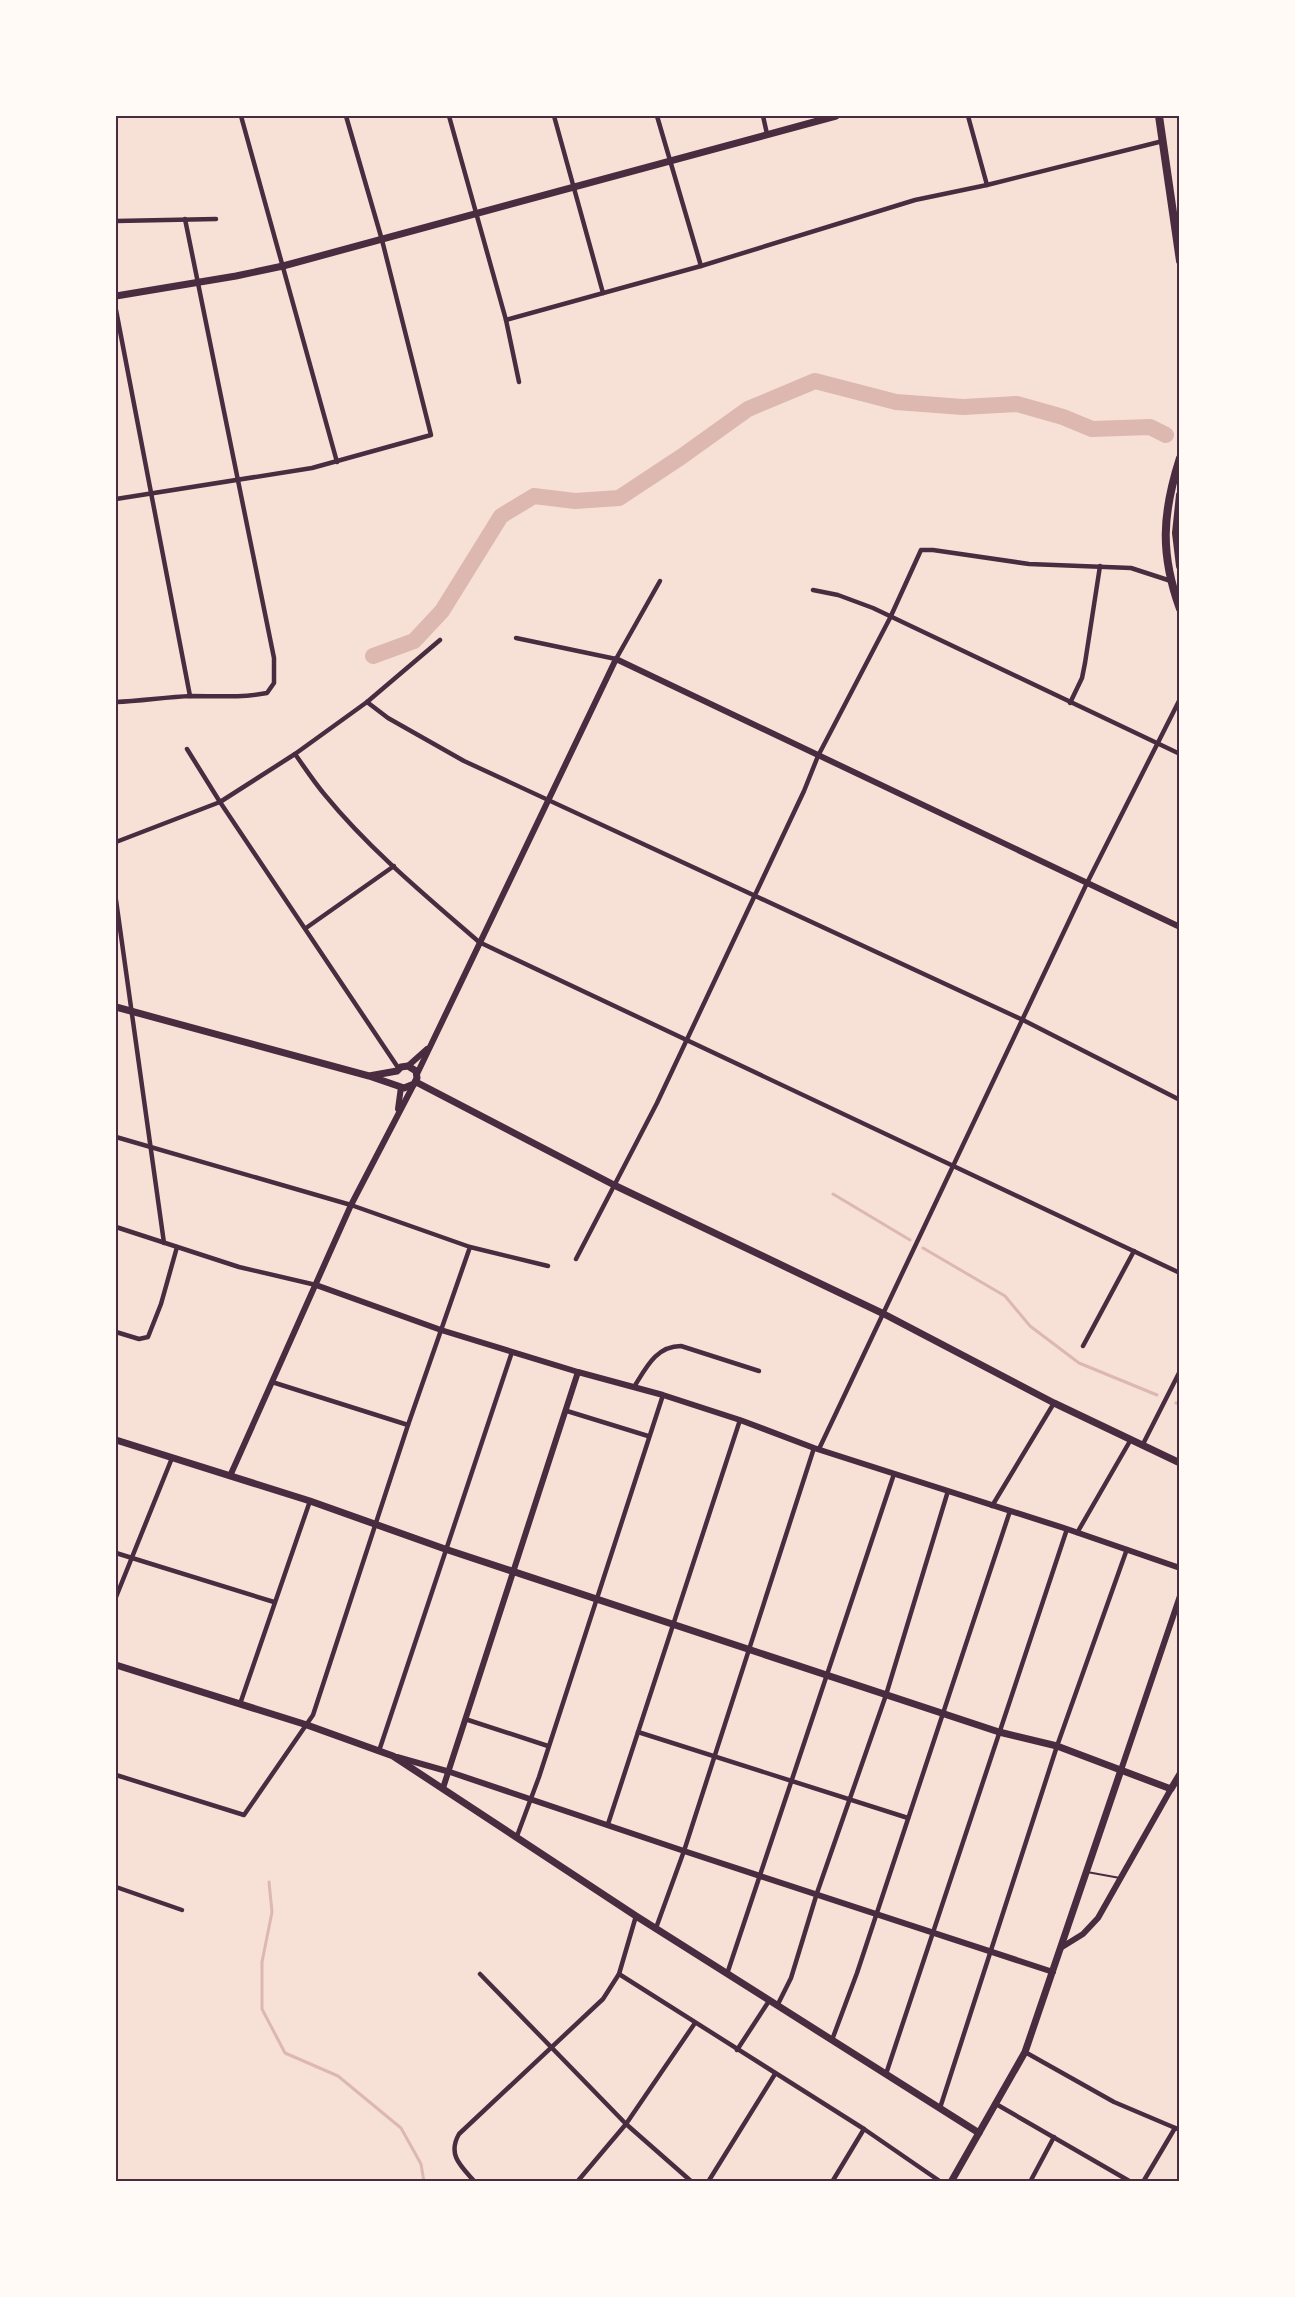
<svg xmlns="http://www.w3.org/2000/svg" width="1295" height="2297" font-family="'Roboto Condensed',sans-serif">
<rect width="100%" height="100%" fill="#f7e1d7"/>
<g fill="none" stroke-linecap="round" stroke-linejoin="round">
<!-- stream -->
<g stroke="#dcb8b0" stroke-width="3">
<polyline points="833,1194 910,1240"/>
<polyline points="923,1248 1005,1296 1030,1326 1079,1363 1157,1395"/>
<polyline points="1176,1403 1180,1404"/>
<polyline points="269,1882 272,1912 262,1962 262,2009 285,2053 338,2076 401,2128 421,2164 424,2182"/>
</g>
<!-- river -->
<polyline stroke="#dcb8b0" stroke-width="16" points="373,656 414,641 442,611 501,516 534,496 575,501 619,498 681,457 748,409 815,381 896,402 963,407 1017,404 1063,417 1092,429 1150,427 1166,435"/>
<!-- service -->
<polyline stroke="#4a2c40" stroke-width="2" points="1087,1872 1120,1878"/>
<!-- minor -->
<g stroke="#4a2c40" stroke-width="4.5">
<polyline points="241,116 337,462"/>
<polyline points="449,116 506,320 519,382"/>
<polyline points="554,116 603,293"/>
<polyline points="657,116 701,266"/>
<polyline points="763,116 767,134"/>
<polyline points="968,116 987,185"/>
<polyline points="116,221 216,219"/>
<polyline points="116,310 190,696"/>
<polyline points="506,320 701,266 915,200 987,185 1163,141"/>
<polyline points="116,499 312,468 431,435 382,240 346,116"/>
<polyline points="813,590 838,595 873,608 1180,754"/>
<polyline points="516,638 616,659 660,581"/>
<path d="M 116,702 C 141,701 166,697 191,696 C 217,696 241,698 267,693 L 274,683 L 274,658 L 185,219"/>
<polyline points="367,702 388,718 464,761 1023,1020 1180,1100"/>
<polyline points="1070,703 1082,678 1085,663 1100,566"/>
<polyline points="187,749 220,802 399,1069"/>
<path d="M 295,754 C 305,768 314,782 325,795 C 370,850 426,896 479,942 L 1180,1273"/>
<polyline points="116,842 220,802 295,754 367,702 440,640"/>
<polyline points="116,900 164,1243"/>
<polyline points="306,928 394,866"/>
<polyline points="116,1137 351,1205 470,1247 548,1266"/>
<polyline points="116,1227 239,1267 316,1285"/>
<polyline points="576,1259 657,1103 804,791 818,756 890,618 921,550 933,550 1029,564 1131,568 1171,581"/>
<polyline points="116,1332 139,1339 148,1337 161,1304 177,1247"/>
<polyline points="1083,1346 1134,1251"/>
<polyline points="272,1382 408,1425"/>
<path d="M 634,1387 C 646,1368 656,1346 681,1346 L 759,1371"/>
<polyline points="567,1411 648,1436"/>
<polyline points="1142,1446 1180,1371"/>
<polyline points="819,1449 1087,883 1180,699"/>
<polyline points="992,1506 1054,1403"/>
<polyline points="1077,1533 1130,1441"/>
<polyline points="116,1553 274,1602"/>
<polyline points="116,1597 172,1458"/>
<polyline points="240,1704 310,1501"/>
<polyline points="465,1719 548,1746"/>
<polyline points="638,1732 908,1818"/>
<polyline points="379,1751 512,1352"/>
<polyline points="116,1775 244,1815 313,1715 408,1425 470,1247"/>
<polyline points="608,1824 740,1420"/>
<polyline points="517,1836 539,1777 663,1395"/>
<polyline points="116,1887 182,1910"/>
<polyline points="656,1928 684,1851 814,1448"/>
<polyline points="480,1974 626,2124 692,2182"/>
<polyline points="619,1974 864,2129 941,2182"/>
<polyline points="727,1974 894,1474"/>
<polyline points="777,2006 791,1978 817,1893 886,1695 948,1491"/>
<polyline points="832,2040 857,1973 1010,1511"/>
<polyline points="737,2050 769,2001"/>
<polyline points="1025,2052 1114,2102 1180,2130"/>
<polyline points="886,2074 1067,1529"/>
<polyline points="996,2104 1131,2182"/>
<polyline points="940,2108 1057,1746 1127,1549"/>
<path d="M 475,2182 C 461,2166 447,2155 459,2134 L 603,1999 L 619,1974 L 636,1916"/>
<polyline points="577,2182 626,2124 695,2023"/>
<polyline points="708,2182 775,2074"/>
<polyline points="832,2182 864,2129"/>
<polyline points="1030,2182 1054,2137"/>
<polyline points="1143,2182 1175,2128"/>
</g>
<!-- tertiary -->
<g stroke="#4a2c40" stroke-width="6">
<polyline points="408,1066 427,1049"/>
<polyline points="417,1074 616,659 1180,927"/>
<polyline points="398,1109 401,1087"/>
<polyline points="316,1285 441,1330 578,1372 663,1395 740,1420 814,1448 1067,1529 1180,1568"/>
<polyline points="230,1476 351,1205 414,1084"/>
<polyline points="397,1757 450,1772 684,1851 1053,1972"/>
<polyline points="1121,1770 1180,1596"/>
<polyline points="443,1788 578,1372"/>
<polyline points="1062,1947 1083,1934 1098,1918 1171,1789"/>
</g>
<!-- secondary -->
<g stroke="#4a2c40" stroke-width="7">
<polyline points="116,296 236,276 283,266 836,116"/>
<polyline points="116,1007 369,1076 404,1088 414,1084 417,1078 416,1071 408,1066 401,1067 397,1071 369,1076"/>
<polyline points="416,1082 616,1186 884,1314 1054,1403 1180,1463"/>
<polyline points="116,1440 310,1501 445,1549 999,1732 1057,1746 1171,1789 1180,1774"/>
<polyline points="116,1665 307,1725 393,1756 636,1916 979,2133"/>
<polyline points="951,2182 1025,2052 1121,1770"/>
</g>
<!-- primary -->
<g stroke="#4a2c40" stroke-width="8">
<polyline points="1159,116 1180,261"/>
<path d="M 1180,458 C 1162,514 1160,554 1180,609"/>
<polyline points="1180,495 1176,533 1180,566"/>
</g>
</g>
<!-- border -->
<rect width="1295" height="2297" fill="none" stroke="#fffaf5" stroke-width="234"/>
<rect x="117" y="117" width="1061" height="2063" fill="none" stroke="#4a2c40" stroke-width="2"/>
</svg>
